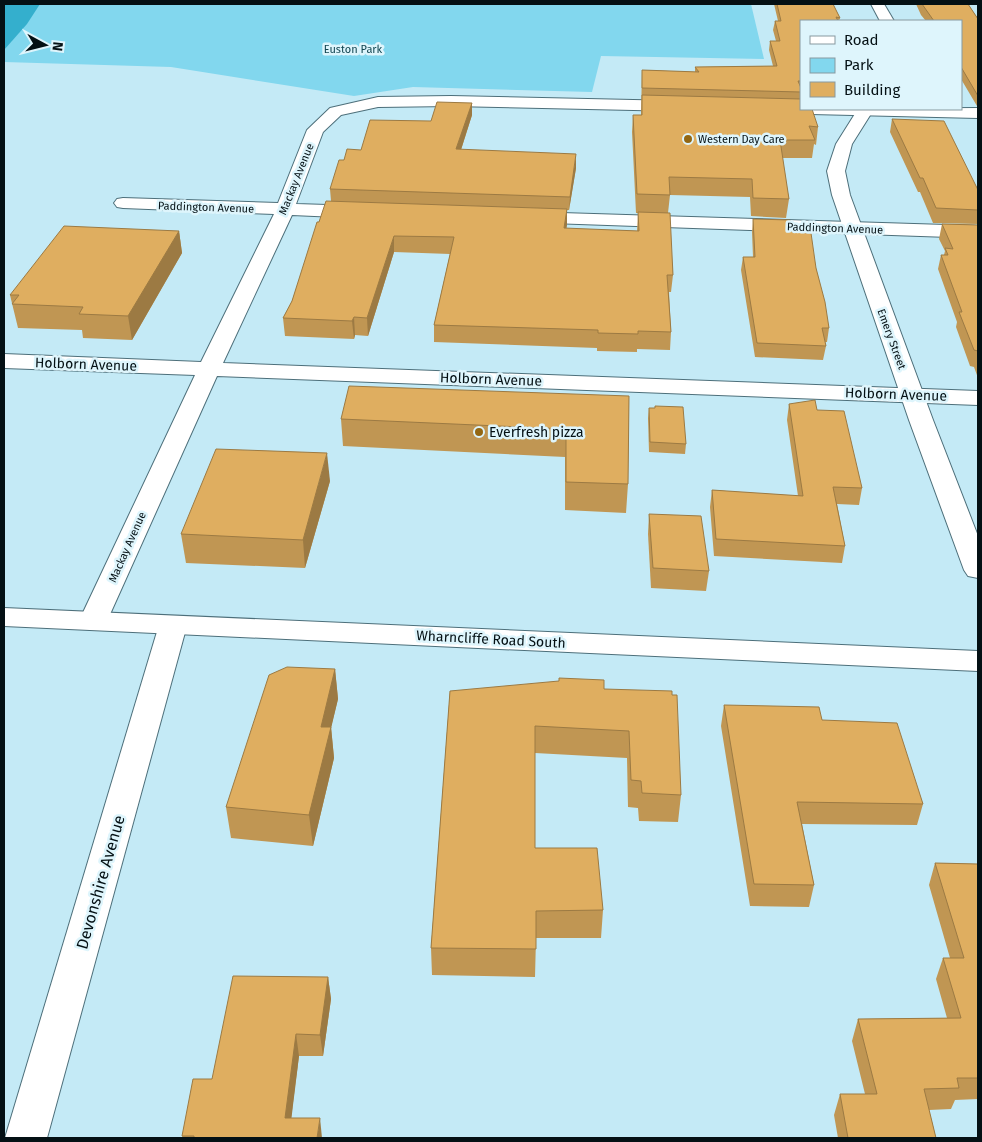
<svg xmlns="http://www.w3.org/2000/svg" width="982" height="1142" font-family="'Fira Sans',sans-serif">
<rect width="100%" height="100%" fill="#c4eaf6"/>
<!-- green -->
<polygon fill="#82d7ee" points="4,4 751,4 764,59 601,56 592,92 413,87 354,96 171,67 4,62"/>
<!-- forest -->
<polygon fill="#34afcd" points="4,4 40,4 27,24 4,50"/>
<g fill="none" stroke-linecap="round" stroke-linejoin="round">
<!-- minor casing -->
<g stroke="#4d6f7a" stroke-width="2">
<g id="minor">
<polygon points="451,96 679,101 685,103 687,106 685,109 679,111 451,106 378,107 341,115 323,132 296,204 359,206 366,208 368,212 366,216 359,218 292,215 223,363 978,391 978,405 217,376 107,621 103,628 93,630 83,628 79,621 195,375 4,368 4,354 201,362 274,214 123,208 117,207 114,203 117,199 123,198 278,203 307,130 330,108 378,97"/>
<polygon points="978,108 978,118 811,114 805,112 803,109"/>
<polygon points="529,212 978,226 978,238 522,222 520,218 522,214"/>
<polygon points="173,616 183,618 187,625 47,1138 5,1138 159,625 163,618"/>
</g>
</g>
<!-- tertiary casing -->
<g stroke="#4d6f7a" stroke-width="2">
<g id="tertiary">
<polygon points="871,4 884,4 894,21 880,21"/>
<polygon points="858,109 874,109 852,144 845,171 850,195 933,420 978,536 978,578 968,576 964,570 909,420 832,195 827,171 836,144"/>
</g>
</g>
<!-- secondary casing -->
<g stroke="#4d6f7a" stroke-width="2">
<polygon id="secondary" points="4,608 978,651 978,671 4,626"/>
</g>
<!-- minor -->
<use href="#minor" fill="#fff" fill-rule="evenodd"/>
<!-- tertiary -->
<use href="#tertiary" fill="#fff" fill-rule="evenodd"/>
<!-- secondary -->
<use href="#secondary" fill="#fff" fill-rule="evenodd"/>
</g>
<!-- wall -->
<g fill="#c09653">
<polygon points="774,4 833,4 840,18 839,21 801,21 801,109 818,127 816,145 814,144 812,158 782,158 789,199 786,218 751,216 750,197 670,195 668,213 673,275 671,292 669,292 671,332 670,350 637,349 637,352 597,351 597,348 434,342 434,325 450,254 394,252 368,336 355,335 354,339 285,336 283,318 292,301 319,222 331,201 330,189 344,160 361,150 431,121 472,103 472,115 461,150 576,168 569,210 567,210 566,229 637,231 638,213 636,213 632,132 633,115 641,115 642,70 695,72 695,67 773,66 769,50 770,41 776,41 773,30 775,21 778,21"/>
<polygon points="916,4 968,4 978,19 978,106 977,106 961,79 961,21 926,21 921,15"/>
<polygon points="892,119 978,190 978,224 933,223 920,192 918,192 890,132"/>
<polygon points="753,219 792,232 816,268 829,328 827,342 825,342 826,346 823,360 755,357 741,270 743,257 753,257 752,232"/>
<polygon points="942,224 978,225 978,378 974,367 970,366 956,327 957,322 938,269 941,255 944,255 945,251 939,239"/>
<polygon points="179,231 182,253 132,340 83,338 82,330 18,328 10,295"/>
<polygon points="629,396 628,484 626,513 565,510 565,457 343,446 341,419"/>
<polygon points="789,404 862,488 859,505 837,504 845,546 842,563 714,556 710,507 712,490 798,496 787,420"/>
<polygon points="649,408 686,444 685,454 649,452 648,418"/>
<polygon points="330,481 305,568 186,563 181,534"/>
<polygon points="649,514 709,571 706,591 651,588 648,534"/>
<polygon points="335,669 338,699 331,727 334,758 313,846 231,838 226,807"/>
<polygon points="604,689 681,795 678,822 639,821 638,808 628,807 627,758 535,753 535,848 603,910 601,938 536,938 535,977 432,975 431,948 450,691"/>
<polygon points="724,705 822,720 923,804 917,825 802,824 814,885 809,907 750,906 721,726"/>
<polygon points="935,863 978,864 978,1099 955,1100 951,1109 929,1110 936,1138 838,1138 834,1115 840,1094 865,1094 852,1041 858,1019 947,1018 936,979 943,958 950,958 929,885"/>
<polygon points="328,977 331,999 323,1056 299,1056 291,1118 322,1138 183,1138 182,1136 212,1079"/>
</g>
<!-- shaded-wall -->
<g fill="#9c7a43">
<polygon points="472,103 472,115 457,162 456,149"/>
<polygon points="576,154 576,168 569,210 570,197"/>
<polygon points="567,209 567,225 564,245 564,228"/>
<polygon points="179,231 182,253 132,340 128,316"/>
<polygon points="394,236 394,252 368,336 367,318"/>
<polygon points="354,317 355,335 354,339 352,321"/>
<polygon points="327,453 330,481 305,568 303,540"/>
<polygon points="335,669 338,699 329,737 331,727 334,758 313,846 309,815 321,727"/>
<polygon points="328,977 331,999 323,1056 320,1035"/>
<polygon points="296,1034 299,1056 289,1138 285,1118"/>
<polygon points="320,1118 322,1138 317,1138"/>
</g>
<!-- building -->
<g fill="#dfae60" stroke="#9c7a43">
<polygon points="777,4 833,4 840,18 836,17 838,21 801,21 801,81 798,81 801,88 801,92 642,88 642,70 699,72 695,67 777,66 770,41 780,41 775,21 781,21"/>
<polygon points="922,4 968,4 978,19 978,96 961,67 961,21 934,21"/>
<polygon points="642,95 801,99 801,109 812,109 818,127 809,126 815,140 780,140 789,199 753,198 752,179 669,177 670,195 637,194 633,115 642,115"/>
<polygon points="437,102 472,103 456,149 576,154 570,197 330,189 339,160 344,160 347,149 361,150 370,120 431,121"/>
<polygon points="892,119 944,121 978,190 978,210 936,208 923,178 920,178"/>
<polygon points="326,201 567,209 564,228 639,231 638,212 670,213 673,275 667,275 671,332 638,331 638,334 598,333 598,330 434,325 454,237 394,236 367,318 354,317 352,321 283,318 292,301 317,222 319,222"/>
<polygon points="753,219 790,220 792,232 811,233 816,268 825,302 829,328 822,328 826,346 757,343 743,257 755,257"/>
<polygon points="942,224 978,225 978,351 974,350 959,312 962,312 941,255 948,255 945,248 953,249"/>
<polygon points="64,226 179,231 128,316 79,314 83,307 12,304 19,295 10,295"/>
<polygon points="349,386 629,396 628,484 566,482 566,429 341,419"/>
<polygon points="815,400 817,410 844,411 862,488 833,487 845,546 716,539 712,490 803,496 789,404"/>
<polygon points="655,406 683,407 686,444 650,442 649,408 655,408"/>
<polygon points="216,449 327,453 303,540 181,534"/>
<polygon points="649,514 701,516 709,571 653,568"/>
<polygon points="287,667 335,669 321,727 331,727 309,815 226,807 269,675"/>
<polygon points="559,678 604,680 604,689 672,691 672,695 677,695 681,795 642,793 641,781 631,780 629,731 535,726 535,848 597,848 603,910 536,911 536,949 431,948 450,691 559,681"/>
<polygon points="724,705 819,707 822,720 897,723 923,804 797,802 814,885 754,884"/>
<polygon points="935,863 978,864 978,1078 957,1078 959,1088 924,1089 936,1138 848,1138 840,1094 877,1094 858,1019 961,1018 943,958 964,958"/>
<polygon points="233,976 328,977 320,1035 296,1034 285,1118 320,1118 317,1138 194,1138 194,1136 182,1136 193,1079 212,1079"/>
</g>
<!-- markers -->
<g fill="#936713" stroke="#def5fc" stroke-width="2">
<circle cx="688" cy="139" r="5"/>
<circle cx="479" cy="432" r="5"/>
</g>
<g text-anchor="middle" stroke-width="5" stroke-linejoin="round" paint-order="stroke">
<!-- far-park labels -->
<g font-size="11" fill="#104450" stroke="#def5fc">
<text x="353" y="53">Euston Park</text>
</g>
<!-- far-poi labels -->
<g font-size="11" fill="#041014" stroke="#def5fc" text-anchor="start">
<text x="698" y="143">Western Day Care</text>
</g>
<!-- far-street labels -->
<g font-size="11" fill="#041014" stroke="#def5fc">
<text transform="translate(296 179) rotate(-68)" y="4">Mackay Avenue</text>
<text transform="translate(206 207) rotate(2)" y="4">Paddington Avenue</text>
<text transform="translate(835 228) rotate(2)" y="4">Paddington Avenue</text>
<text transform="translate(892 339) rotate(70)" y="4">Emery Street</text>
<text transform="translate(127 547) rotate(-66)" y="4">Mackay Avenue</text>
</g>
<!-- street labels -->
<g font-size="14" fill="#041014" stroke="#def5fc">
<text transform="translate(86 364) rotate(2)" y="5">Holborn Avenue</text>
<text transform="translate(491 379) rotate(2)" y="5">Holborn Avenue</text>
<text transform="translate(896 394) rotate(2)" y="5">Holborn Avenue</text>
<text transform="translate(491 639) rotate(3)" y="5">Wharncliffe Road South</text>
</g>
<!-- poi labels -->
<g font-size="14" fill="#041014" stroke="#def5fc" text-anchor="start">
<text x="489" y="437">Everfresh pizza</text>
</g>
<!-- near-street labels -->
<g font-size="16" fill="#041014" stroke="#def5fc">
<text transform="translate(100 882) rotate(-74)" y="6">Devonshire Avenue</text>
</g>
</g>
<!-- border -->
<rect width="982" height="1142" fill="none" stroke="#041014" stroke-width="10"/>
<!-- legend -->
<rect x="800" y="20" width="162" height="90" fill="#def5fc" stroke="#87999f"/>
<rect x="810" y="36" width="25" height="8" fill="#ffffff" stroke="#87999f"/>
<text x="844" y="45" font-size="15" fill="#041014">Road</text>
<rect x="810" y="58" width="25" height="15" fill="#82d7ee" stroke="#87999f"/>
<text x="844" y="70" font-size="15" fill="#041014">Park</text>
<rect x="810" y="82" width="25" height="15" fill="#dfae60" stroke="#87999f"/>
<text x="844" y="95" font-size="15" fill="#041014">Building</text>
<!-- north arrow -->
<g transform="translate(45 45) rotate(97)" stroke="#def5fc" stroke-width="4" paint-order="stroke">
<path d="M0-4L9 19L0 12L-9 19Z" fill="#041014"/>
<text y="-8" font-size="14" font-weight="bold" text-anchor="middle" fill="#041014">N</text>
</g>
</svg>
